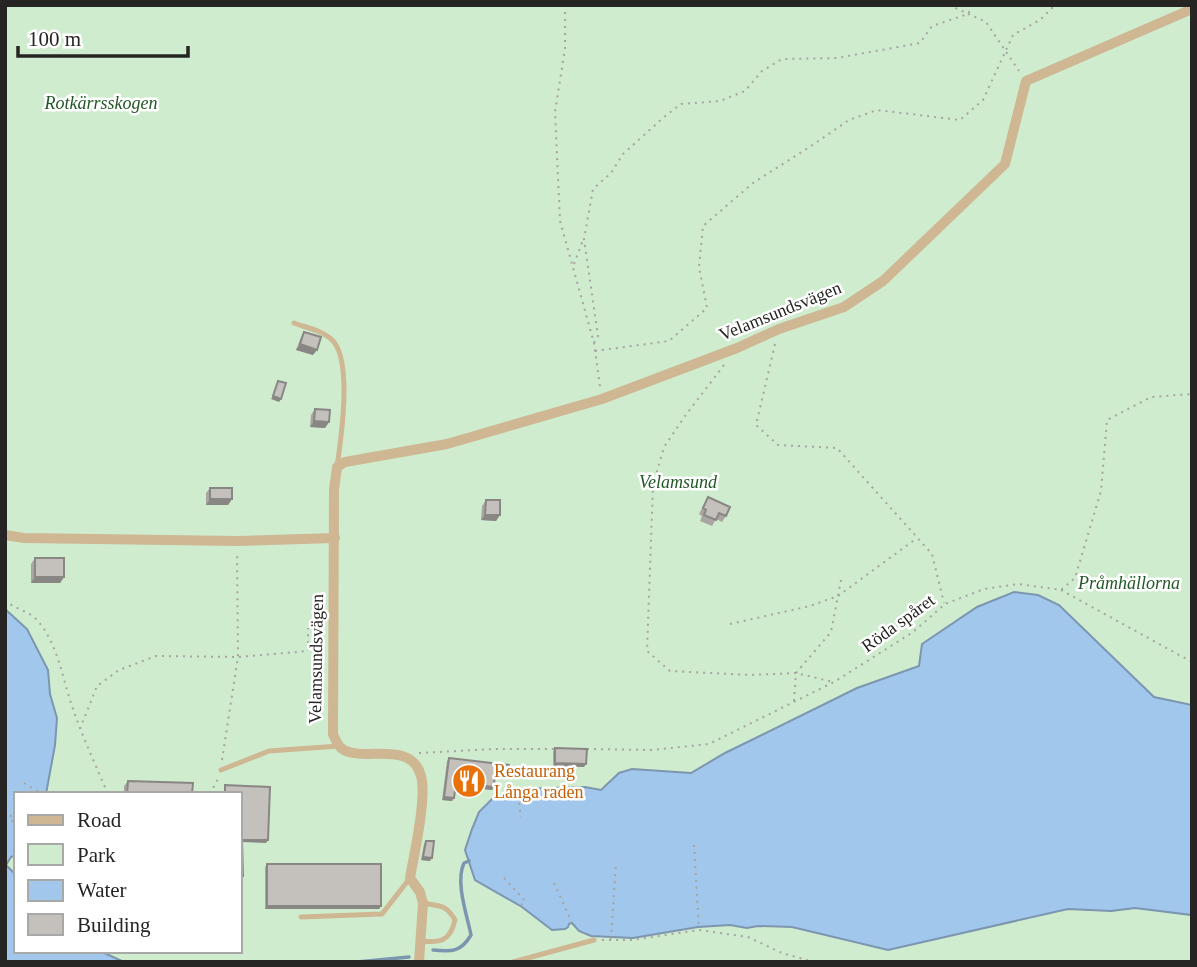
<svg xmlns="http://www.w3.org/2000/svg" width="1197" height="967" font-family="'Times New Roman',serif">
<rect width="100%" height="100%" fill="#faf7f2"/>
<!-- green -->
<path fill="#cfeccf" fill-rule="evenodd" d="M 5,5 L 1192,5 L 1192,962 L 5,962 ZM 16,794 L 240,794 L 240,951 L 16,951 Z"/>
<!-- water -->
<g fill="#a1c7ec" stroke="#7c96b0" stroke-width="2">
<polygon points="1014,592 1038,595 1059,605 1154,697 1192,705 1192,915 1135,908 1111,911 1068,909 888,950 792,927 758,926 747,928 730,925 698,927 633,938 591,936 579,931 572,923 569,924 568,927 565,929 552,930 522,907 475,880 465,850 472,829 479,812 493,798 517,789 585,787 601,790 619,773 632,769 691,773 725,753 857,688 919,666 922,644 977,607"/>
<polygon points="5,609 27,629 48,670 50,694 57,718 55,745 46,794 16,794 16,855 11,857 6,865 16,875 16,951 100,951 124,962 5,962"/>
</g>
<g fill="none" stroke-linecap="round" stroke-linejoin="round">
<!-- stream -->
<g stroke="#7c96b0" stroke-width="3.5">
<path d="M 433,950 C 452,952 461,952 471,935 C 467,915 455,882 464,863 L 469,861"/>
<polyline points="357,962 409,957"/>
</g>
<!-- path -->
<g stroke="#a7a4a1" stroke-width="2" stroke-dasharray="2 5" stroke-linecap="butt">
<polyline points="565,5 565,49 555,112 560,221 594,343 600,387"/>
<polyline points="949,5 986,22 1019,71"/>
<polyline points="574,264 583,240"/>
<polyline points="594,343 598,336 584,239 593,189 611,173 623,154 664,117 681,104 720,101 745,91 762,71 782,59 837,58 920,43 932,26 968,14 972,5"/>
<polyline points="775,344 756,425 778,445 837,448 932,554 944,603"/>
<polyline points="595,351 669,341 707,308 699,267 703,226 753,183 811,146 849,120 877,110 960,120 983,100 1013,35 1040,20 1055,5"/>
<polyline points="724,365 685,416 664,447 653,485 647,651 670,671 750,675 796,673 833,682"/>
<polyline points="1061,590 1192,662"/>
<path d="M 5,600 C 14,609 29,611 37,620 C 59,645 62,679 73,709 C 83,738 96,766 108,794"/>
<polyline points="730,624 810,606 838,596 917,538"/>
<polyline points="794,701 796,673 831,632 842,575"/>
<polyline points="80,729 97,686 119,670 156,656 238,657 308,651 308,628"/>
<polyline points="587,749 653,750 709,744 834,682 913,632 945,604 984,589 1019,584 1061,590 1075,578 1101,491 1107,420 1151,397 1192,394"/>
<polyline points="419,753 495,749 556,749"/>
<polyline points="222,760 238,657 237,553"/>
<polyline points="24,783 42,794"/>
<polyline points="517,789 521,817"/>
<polyline points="210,794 218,779"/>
<polyline points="16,810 9,818 16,824"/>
<polyline points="694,845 699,929"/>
<polyline points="504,878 525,901 520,906"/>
<polyline points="554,883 570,918 571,925"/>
<polyline points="611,939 616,862"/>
<polyline points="602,940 632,940 699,930 748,937 782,953 814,962"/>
</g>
<!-- lane -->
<g stroke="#ceb792" stroke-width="5">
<path d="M 294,323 C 307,328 325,331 334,342 C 352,365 341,439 337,467"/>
<polyline points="221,770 269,751 339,746"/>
<polyline points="301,917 382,914 410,878"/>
<path d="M 421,941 C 441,943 450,941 455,920 C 446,904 441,907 423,903"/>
<polyline points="513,962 594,940"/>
</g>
<!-- street -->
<g stroke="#ceb792" stroke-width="10">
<polyline points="5,535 24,538 237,541 335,538"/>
<path d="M 419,962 L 423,903 L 420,892 L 410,878 C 414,855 427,797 421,776 C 411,738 361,764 341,748 C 337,744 335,739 333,734 L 334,490 L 337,467 L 345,462 L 447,444 L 602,399 L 737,348 L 779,329 L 844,307 L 883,281 L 1005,164 L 1026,81 L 1192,9"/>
</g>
</g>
<!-- wall -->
<g fill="#a9a6a2">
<polygon points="304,332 313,355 296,350 301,337"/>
<polygon points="315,409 329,422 325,428 310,427 311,415"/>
<polygon points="210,488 232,499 228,505 206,505 206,493"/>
<polygon points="708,497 726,516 722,522 716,519 712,526 700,521 702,516 699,514"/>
<polygon points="486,500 496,521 481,520 482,506"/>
<polygon points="35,558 64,577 60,583 31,583 31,564"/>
<polygon points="555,748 584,767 553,766 553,751"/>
<polygon points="449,758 508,773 506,776 495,775 492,790 456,786 452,801 442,800 447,761"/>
<polygon points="128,781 192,794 124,794 124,786"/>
<polygon points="426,841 430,861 421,860 424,844"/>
<polygon points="267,864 381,906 379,909 265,909 265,867"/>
</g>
<!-- shaded-wall -->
<g fill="#898784">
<polygon points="300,344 317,350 313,355 296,350"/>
<polygon points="273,396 281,399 279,402 271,399"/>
<polygon points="314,421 329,422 325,428 310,427"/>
<polygon points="210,499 232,499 228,505 206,505"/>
<polygon points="485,515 500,515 496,521 481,520"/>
<polygon points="35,577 64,577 60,583 31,583"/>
<polygon points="555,763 586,764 584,767 553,766"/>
<polygon points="495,772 508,773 506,776 493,775"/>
<polygon points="456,783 494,787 492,790 454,786"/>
<polygon points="444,797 454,798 452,801 442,800"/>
<polygon points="242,840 268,840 266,843 240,842"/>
<polygon points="423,857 432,858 430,861 421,860"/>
<polygon points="267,906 381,906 379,909 265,909"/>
</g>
<!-- building -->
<g fill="#c4c1bc" stroke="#898784" stroke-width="2">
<polygon points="304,332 321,337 317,350 300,344"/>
<polygon points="278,381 286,383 281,399 273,396"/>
<polygon points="315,409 330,410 329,422 314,421"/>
<rect x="210" y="488" width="22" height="11"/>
<polygon points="708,497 730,507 726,516 719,513 716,520 704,515 706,510 703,508"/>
<polygon points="486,500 500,500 500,515 485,515"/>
<rect x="35" y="558" width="29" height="19"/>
<polygon points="555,748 587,749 586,764 555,763"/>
<polygon points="449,758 509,765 508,773 495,772 494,787 456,783 454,798 444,797"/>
<polygon points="128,781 193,783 192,794 127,794"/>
<polygon points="225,785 270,787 268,840 242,840 243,876 240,876 240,794 225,794"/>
<polygon points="426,841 434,841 432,858 423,857"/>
<rect x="267" y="864" width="114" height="42"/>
</g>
<!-- icons -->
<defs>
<g id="restaurant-disc" transform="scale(1.75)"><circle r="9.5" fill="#e8710a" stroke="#fff"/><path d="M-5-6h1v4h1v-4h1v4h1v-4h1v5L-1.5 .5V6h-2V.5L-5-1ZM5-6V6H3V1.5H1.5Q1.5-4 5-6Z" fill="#fff"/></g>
</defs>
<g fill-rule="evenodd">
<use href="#restaurant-disc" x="469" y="781"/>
</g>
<g text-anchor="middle" stroke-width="5" stroke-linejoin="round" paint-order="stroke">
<!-- park labels -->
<g font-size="18" font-style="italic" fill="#225726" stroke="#fff">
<text x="101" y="109">Rotkärrsskogen</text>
<text x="678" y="488">Velamsund</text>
<text x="1129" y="589">Pråmhällorna</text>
</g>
<!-- street labels -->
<g font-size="18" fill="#262523" stroke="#fff">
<text transform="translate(780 311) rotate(-22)" y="6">Velamsundsvägen</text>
<text transform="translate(898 623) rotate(-36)" y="6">Röda spåret</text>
<text transform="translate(316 659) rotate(-89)" y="6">Velamsundsvägen</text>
</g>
<!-- food labels -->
<g font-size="18" fill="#c56008" stroke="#fff" text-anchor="start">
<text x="494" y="777">Restaurang<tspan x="494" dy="21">Långa raden</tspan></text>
</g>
</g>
<!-- border -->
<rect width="1197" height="967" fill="none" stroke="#262523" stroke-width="14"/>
<!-- legend -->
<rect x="14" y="792" width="228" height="161" fill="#ffffff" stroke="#a8a8a7" stroke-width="2"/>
<rect x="28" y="815" width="35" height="10" fill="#ceb792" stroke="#a8a8a7" stroke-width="2"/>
<text x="77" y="827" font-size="21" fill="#262523">Road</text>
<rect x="28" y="844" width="35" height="21" fill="#cfeccf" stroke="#a8a8a7" stroke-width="2"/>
<text x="77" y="862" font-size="21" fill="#262523">Park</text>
<rect x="28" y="880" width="35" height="21" fill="#a1c7ec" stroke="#a8a8a7" stroke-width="2"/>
<text x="77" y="897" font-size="21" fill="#262523">Water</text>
<rect x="28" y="914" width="35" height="21" fill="#c4c1bc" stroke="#a8a8a7" stroke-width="2"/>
<text x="77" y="932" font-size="21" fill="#262523">Building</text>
<!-- scale -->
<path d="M18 46v10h170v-10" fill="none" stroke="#262523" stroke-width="3.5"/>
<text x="28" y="46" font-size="21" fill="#262523" stroke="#ffffff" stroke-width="5" paint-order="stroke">100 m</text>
</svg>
